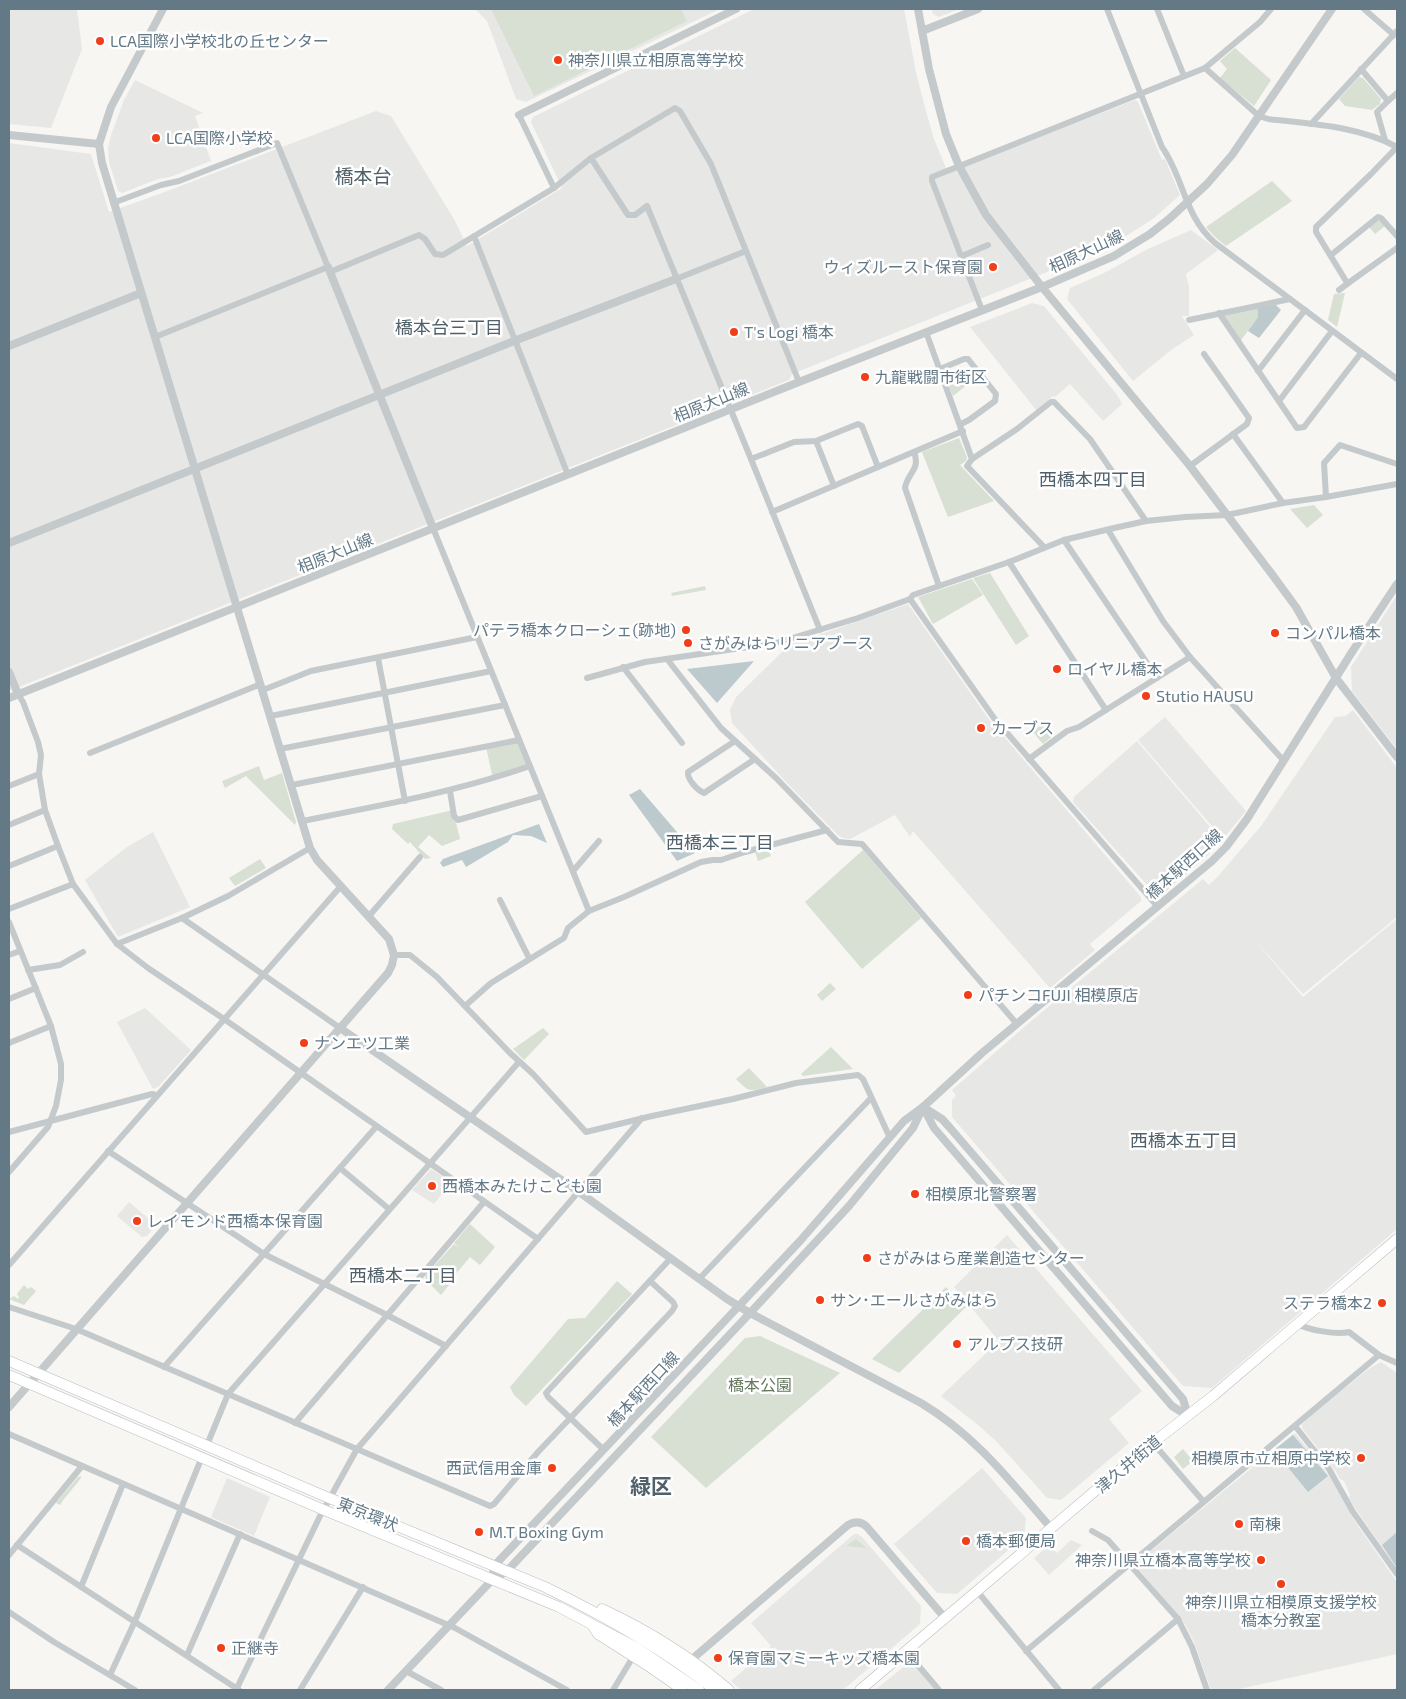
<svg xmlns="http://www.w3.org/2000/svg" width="1406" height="1699" font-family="'Exo 2','Noto Sans JP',sans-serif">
<rect width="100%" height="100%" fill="#f7f6f3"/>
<!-- built -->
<g fill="#e7e8e6">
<polygon points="9,9 77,9 82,49 51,128 9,124"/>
<polygon points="475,9 720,9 526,102 516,99 487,21"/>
<polygon points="754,9 904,9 916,72 924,104 934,139 948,173 1135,100 1138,102 1162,160 1165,159 1180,195 1154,218 1120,240 1085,257 792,374 789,380 9,691 9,143 91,154 109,212 162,193 376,111 391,116 454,219 467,246 562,188 531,122 533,117"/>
<polygon points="932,9 959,9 939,17 933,14"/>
<polygon points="135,80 203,113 195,116 211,161 170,177 158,179 122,193 118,191 109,162 108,148 111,135 124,100"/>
<polygon points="1191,230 1218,250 1186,274 1189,287 1189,316 1182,316 1194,335 1171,350 1133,381 1067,299 1070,288 1104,273 1148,249"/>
<polygon points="1032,303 1044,306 1118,396 1122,404 1103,421 1070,384 1055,397 1053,396 1037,411 970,327"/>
<polygon points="1397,595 1397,749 1352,691 1351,667"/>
<polygon points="908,604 988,718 1141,897 1141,901 1090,944 1095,950 1050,988 913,831 910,837 895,815 850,839 843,838 838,835 785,781 732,723 730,710 736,697 789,645"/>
<polygon points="1353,710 1397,768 1397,917 1303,994 1251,936 1303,997 1397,919 1397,1229 1212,1388 1183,1386 952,1117 952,1100 956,1096 952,1090 1030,1022 1203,879 1209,885 1219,875 1261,826 1335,717 1346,716"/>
<polygon points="1165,717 1246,811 1223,839 1138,740"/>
<polygon points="1137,741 1222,841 1203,860 1159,897 1157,896 1073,802 1074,797"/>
<polygon points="153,832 190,907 118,937 85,880 127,847"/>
<polygon points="145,1008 191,1050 159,1086 153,1089 117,1022"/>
<polygon points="431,1169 451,1182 434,1204 412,1190"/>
<polygon points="129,1202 156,1225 147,1236 142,1237 117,1216"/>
<polygon points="1007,1235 1142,1391 1109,1419 1129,1443 1061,1500 1047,1498 996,1441 978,1425 941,1396 999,1341 954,1287"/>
<polygon points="1381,1362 1397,1373 1397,1568 1357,1511 1349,1498 1350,1495 1344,1481 1340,1479 1335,1470 1302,1428 1302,1424 1318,1409 1370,1368"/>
<polygon points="1293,1434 1296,1434 1321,1465 1331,1479 1354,1520 1397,1582 1397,1654 1235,1690 1211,1690 1194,1642 1185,1624 1137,1567 1137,1562"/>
<polygon points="982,1468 1026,1518 1024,1537 957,1594 937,1593 894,1544"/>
<polygon points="227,1478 270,1497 254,1536 211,1517"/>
<polygon points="854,1534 858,1534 862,1537 921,1606 920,1624 843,1690 741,1690 731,1681 771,1646 751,1623"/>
<polygon points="1071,1540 1082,1545 1049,1575 1034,1558 1049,1545 1057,1553"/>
<polygon points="911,1661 935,1690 875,1690"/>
</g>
<!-- green -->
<g fill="#d8dfd3">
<polygon points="491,9 681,9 687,21 534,96"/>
<polygon points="1235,48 1271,80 1254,106 1220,78 1227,69 1220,61"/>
<polygon points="1359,77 1363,78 1381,99 1380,104 1372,110 1345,106 1339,99"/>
<polygon points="1272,181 1292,201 1226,246 1215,237 1206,227"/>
<polygon points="1375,221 1380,221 1385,226 1375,234 1369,227"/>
<polygon points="1345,293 1337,327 1328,320 1334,294"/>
<polygon points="1257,306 1258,317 1239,343 1219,313"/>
<polygon points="963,377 968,384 953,396 946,379 955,386"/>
<polygon points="959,438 967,457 966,461 960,465 994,501 948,517 922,452"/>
<polygon points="1314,505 1323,515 1307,528 1290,509"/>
<polygon points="990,573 1029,636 1016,645 973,578"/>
<polygon points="972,579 983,595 933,624 918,597"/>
<polygon points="705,586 706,590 672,596 671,593"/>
<polygon points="1044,722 1055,734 1043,744 1033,732"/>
<polygon points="519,740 530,766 493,779 486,747"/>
<polygon points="259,766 264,780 282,773 296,822 295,825 246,776 225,788 222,781"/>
<polygon points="453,810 460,839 442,846 429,835 418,847 431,858 425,859 410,842 408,844 392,829 393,824"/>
<polygon points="768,848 771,856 758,861 755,851"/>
<polygon points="863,850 921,918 862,969 805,902"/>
<polygon points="260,859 266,868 235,886 229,878"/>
<polygon points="830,983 836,989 822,1001 817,995"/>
<polygon points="543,1028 549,1034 524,1060 513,1049"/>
<polygon points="831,1047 853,1069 803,1076 801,1074"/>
<path d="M 749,1068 L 767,1087 C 749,1092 749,1092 736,1079 Z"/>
<polygon points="470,1224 495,1247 480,1265 470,1257 448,1283 449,1285 441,1295 426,1280 425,1276 454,1244 460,1248 454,1243"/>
<polygon points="617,1281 632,1294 526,1406 514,1395 510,1387 568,1319 585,1318"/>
<polygon points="24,1285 28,1289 31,1287 36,1291 24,1305 9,1299 14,1296 18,1299 19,1297 17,1294"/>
<polygon points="946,1287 966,1307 899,1373 872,1359"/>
<polygon points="760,1336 840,1373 706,1488 651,1437 745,1338"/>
<polygon points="1183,1449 1193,1461 1183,1469 1174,1457"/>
<path d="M 82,1476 C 75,1487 67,1494 60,1505 L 56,1503 L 78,1477 Z"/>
<polygon points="856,1539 866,1548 846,1546"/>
</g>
<!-- water -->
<g fill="#bccace">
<polygon points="1273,302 1281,310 1259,338 1248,331 1258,317 1257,306"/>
<polygon points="754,661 717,703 687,669"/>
<polygon points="640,789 695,853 677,861 629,795"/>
<polygon points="539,824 547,843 531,836 513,835 508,842 466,867 462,860 443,867 440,863 443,859"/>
<polygon points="1293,1435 1328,1476 1308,1492 1274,1450"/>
<polygon points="1397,1532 1397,1568 1382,1545"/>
</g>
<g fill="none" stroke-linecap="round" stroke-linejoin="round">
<!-- trunk casing -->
<g stroke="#b8bcbf" stroke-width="11">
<g id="trunk">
<path d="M 9,1361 L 322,1495 L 545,1587 C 605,1616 663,1649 715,1690"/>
<polyline points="9,1375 324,1510 559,1607 637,1648 699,1690"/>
<path d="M 602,1609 C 647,1630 691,1657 729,1690"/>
<polyline points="593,1626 598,1634 647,1665 683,1690"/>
<polyline points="860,1690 1141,1452 1213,1396 1397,1239"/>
</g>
</g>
<!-- minor -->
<g stroke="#c4c9cb" stroke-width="6">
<path d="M 1107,9 L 1162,147 C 1184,178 1184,216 1215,243 L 1397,379"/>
<polyline points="1157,9 1184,76"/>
<polyline points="1364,9 1394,35"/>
<polyline points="1205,68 1260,22 1271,9"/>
<polyline points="1361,69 1388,101 1397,93"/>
<polyline points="519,115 554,188"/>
<polyline points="1311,124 1397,31"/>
<polyline points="1385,140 1377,112 1388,101"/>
<polyline points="591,158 628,215 635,215 647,206 751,459 820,630"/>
<polyline points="113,203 161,185 179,181 277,143 328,267 155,337"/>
<polyline points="474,236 568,475"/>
<polyline points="1331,255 1378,217 1381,218 1397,236"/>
<polyline points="962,256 988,245"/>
<polyline points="330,272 419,235 425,239 435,254 443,255 554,188 591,158 675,108 680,111 711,164 799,382"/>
<polyline points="676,279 746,251"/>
<polyline points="1347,284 1397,248"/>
<path d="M 982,310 L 932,181 L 932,177 L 1205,68 L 1259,116 L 1268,119 C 1311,124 1358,126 1397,147 L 1371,174 L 1316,227 L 1316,232 L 1346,281 L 1347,284 L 1339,290"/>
<polyline points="1219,313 1297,428 1304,427 1361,353"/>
<polyline points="1189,320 1290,299"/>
<polyline points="926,332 972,459 967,466 1044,547"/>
<polyline points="940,369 964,359 968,359 996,394 995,401 969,420 961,424"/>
<polyline points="1258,371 1305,310"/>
<polyline points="1279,401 1332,331"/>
<polyline points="1233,434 1283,503"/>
<polyline points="816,441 834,486"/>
<path d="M 914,452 C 921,470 907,473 905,488 L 939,586"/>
<polyline points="751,459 794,442 816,441 858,424 862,426 878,467"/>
<polyline points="972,459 1017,429 1051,402 1054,402 1090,439 1146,521"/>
<polyline points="1190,466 1247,424 1249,418 1204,354"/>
<polyline points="1326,497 1324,463 1340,445 1397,464"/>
<polyline points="772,512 963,431"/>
<polyline points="433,528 589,911"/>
<polyline points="1108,530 1163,621 1190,657 1284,761"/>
<polyline points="1064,540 1157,678"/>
<polyline points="1009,562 1106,710"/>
<polyline points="910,599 913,595 1009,562 1064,540 1114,528 1146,521 1185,517 1227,515 1283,503 1326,497 1397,484"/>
<polyline points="378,658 405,801"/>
<polyline points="667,659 721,728 776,778 838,842 862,844 1017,1024"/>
<polyline points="623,667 682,743"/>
<polyline points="587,678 645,662 776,643 858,618 910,599 994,718 1158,907"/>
<polyline points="263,690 311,671 477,637"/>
<polyline points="18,694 23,702 38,742 41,755 39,774 45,810 58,846 73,884 117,944 148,968 224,1019 538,1239"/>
<polyline points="271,716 491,671"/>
<path d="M 735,741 L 688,772 C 687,779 697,790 704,793 L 755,759"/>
<polyline points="280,749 505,705"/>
<polyline points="90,753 261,684"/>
<polyline points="1029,759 1067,731 1079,727 1190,657"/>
<polyline points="292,785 519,740"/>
<polyline points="9,786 39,774"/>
<polyline points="450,791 454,816 458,820 542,796"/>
<path d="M 302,821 C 379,806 456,792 530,766"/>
<polyline points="9,825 45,810"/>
<polyline points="9,866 58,846"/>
<polyline points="573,871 599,841"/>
<polyline points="500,900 529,958"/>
<polyline points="9,909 73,884"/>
<polyline points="369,916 420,857"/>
<polyline points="182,918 340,1028"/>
<polyline points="9,922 51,1026 61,1064 61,1080 56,1106 48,1127 9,1172"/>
<polyline points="117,944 182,918 228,896 310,848"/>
<polyline points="9,955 20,951"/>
<polyline points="394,955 410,955 437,977 509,1052 533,1074 586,1132 652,1116 733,1099 796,1083 858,1075 863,1079 890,1138"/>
<polyline points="28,970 60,965 83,952"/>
<polyline points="9,999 36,988"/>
<polyline points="465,1006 491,983 564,938 568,928 589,911 624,897 701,862 713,860 721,860 745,852 827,830"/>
<polyline points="9,1043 51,1026"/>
<polyline points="9,1132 152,1094 156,1095"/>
<polyline points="108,1151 264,1254 387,1315 446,1346"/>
<polyline points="340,1168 389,1209"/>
<polyline points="9,1265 341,886"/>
<polyline points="699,1279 871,1098"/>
<polyline points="9,1307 76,1329 490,1506 494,1504 538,1452 672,1311 675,1306 673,1302 650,1281"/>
<path d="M 1297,1324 C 1309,1330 1336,1335 1349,1332 L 1379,1355"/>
<polyline points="164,1367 376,1127"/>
<polyline points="295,1423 484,1202"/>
<polyline points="1295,1426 1329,1469 1353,1512 1397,1574"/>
<polyline points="9,1434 455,1628 567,1690"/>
<polyline points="1153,1443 1203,1501"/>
<polyline points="207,1445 228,1394 519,1062"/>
<polyline points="604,1450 548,1397 546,1393 671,1258"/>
<polyline points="1092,1531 1108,1540 1178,1619 1192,1647 1207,1690"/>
<polyline points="17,1545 239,1690"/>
<polyline points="9,1555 82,1466"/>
<polyline points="81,1587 123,1484"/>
<polyline points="977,1591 1059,1690"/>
<polyline points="9,1612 54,1642 135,1690"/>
<polyline points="906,1651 939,1690"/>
<polyline points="1026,1651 1379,1355 1397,1363"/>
<polyline points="187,1655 240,1534"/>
<polyline points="406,1671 441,1690"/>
<polyline points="110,1675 135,1621 202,1457"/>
<polyline points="236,1690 320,1516 357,1449 642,1118"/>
<polyline points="300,1690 363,1587"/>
<polyline points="613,1690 633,1657"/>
<polyline points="1094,1690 1178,1619"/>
</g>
<!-- tertiary -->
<g stroke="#c4c9cb" stroke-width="8">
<polyline points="918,9 929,69 946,134 959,166 986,215 1042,287 1190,466 1271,573 1296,607 1336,678 1397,757"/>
<polyline points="922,31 978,9"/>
<polyline points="519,115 736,9"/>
<polyline points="9,135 99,144"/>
<polyline points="328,267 433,528"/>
<polyline points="9,346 141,293"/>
<polyline points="9,543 514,341 676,279"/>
<polyline points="9,672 18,694"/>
<polyline points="9,698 799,382 1042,287 1114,256 1150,234 1169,219 1207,184 1232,155 1332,9"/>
<path d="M 340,1028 L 579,1192 L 727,1299 L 750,1313 L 921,1403 C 976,1436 1010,1481 1051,1528"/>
<polyline points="923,1107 942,1119 951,1129 1183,1399 1188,1416"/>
<polyline points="924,1109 934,1128 1172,1406 1188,1416"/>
<polyline points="9,1407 388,973 392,965 394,955 389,939 317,860 310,848 102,163 99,144 111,107 163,9"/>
<polyline points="492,1580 507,1571 750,1313 849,1206 913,1128 922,1109"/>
<path d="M 691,1660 L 848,1525 C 855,1521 861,1521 867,1527 L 945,1618"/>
<polyline points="388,1690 492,1580 494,1566 800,1241 904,1121 923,1107 982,1053 1212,861 1226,847 1247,819 1352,652 1397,584"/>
</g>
<!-- trunk -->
<use href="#trunk" stroke="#fff" stroke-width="10"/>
<!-- rail -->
<polyline stroke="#a4acb0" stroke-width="2.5" stroke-dasharray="8 4" stroke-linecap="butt" points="1395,1690 1397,1690"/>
</g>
<!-- markers -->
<g fill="#f13d18" stroke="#fff" stroke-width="2">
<circle cx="100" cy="41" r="5"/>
<circle cx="558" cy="60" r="5"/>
<circle cx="156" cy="138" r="5"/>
<circle cx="993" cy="267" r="5"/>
<circle cx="734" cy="332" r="5"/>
<circle cx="865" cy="377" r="5"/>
<circle cx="686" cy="630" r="5"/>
<circle cx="1275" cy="633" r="5"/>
<circle cx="688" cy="643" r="5"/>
<circle cx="1057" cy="669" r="5"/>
<circle cx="1146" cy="696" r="5"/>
<circle cx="981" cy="728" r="5"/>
<circle cx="968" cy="995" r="5"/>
<circle cx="304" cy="1043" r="5"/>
<circle cx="432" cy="1186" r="5"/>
<circle cx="915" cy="1194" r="5"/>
<circle cx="137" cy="1221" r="5"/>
<circle cx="867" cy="1258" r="5"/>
<circle cx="820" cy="1300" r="5"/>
<circle cx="1382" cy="1303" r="5"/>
<circle cx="957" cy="1344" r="5"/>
<circle cx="1361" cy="1458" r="5"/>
<circle cx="552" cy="1468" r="5"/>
<circle cx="1239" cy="1524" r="5"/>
<circle cx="479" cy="1532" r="5"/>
<circle cx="966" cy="1541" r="5"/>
<circle cx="1261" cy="1560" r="5"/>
<circle cx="1281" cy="1584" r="5"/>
<circle cx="221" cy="1648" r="5"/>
<circle cx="718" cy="1658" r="5"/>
</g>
<g text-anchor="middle" stroke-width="5" stroke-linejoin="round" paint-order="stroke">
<!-- poi labels -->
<g font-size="16" fill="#637986" stroke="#fff" text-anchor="start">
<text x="110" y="47">LCA国際小学校北の丘センター</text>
<text x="568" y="66">神奈川県立相原高等学校</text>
<text x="166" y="144">LCA国際小学校</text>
<text x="983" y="273" text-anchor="end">ウィズルースト保育園</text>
<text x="744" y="338">T's Logi 橋本</text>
<text x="875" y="383">九龍戦闘市街区</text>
<text x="676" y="636" text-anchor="end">パテラ橋本クローシェ(跡地)</text>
<text x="1285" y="639">コンパル橋本</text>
<text x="698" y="649">さがみはらリニアブース</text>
<text x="1067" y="675">ロイヤル橋本</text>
<text x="1156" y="702">Stutio HAUSU</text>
<text x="991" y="734">カーブス</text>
<text x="978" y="1001">パチンコFUJI 相模原店</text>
<text x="314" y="1049">ナンエツ工業</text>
<text x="442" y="1192">西橋本みたけこども園</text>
<text x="925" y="1200">相模原北警察署</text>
<text x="147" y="1227">レイモンド西橋本保育園</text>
<text x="877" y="1264">さがみはら産業創造センター</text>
<text x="830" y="1306">サン･エールさがみはら</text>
<text x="1372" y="1309" text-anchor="end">ステラ橋本2</text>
<text x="967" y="1350">アルプス技研</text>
<text x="1351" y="1464" text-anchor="end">相模原市立相原中学校</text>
<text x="542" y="1474" text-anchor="end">西武信用金庫</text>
<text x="1249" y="1530">南棟</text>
<text x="489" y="1538">M.T Boxing Gym</text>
<text x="976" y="1547">橋本郵便局</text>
<text x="1251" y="1566" text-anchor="end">神奈川県立橋本高等学校</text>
<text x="1281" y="1608" text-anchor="middle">神奈川県立相模原支援学校<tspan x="1281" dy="18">橋本分教室</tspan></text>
<text x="231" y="1654">正継寺</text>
<text x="728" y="1664">保育園マミーキッズ橋本園</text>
</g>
<!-- street labels -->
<g font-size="16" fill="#637986" stroke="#fff">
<text transform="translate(1086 251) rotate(-25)" y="6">相原大山線</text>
<text transform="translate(711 402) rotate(-22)" y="6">相原大山線</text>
<text transform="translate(335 553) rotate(-22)" y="6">相原大山線</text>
<text transform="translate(1184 864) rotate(-42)" y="6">橋本駅西口線</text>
<text transform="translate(643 1389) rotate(-47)" y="6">橋本駅西口線</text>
<text transform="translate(1128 1464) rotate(-40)" y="6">津久井街道</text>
<text transform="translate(368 1514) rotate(22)" y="6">東京環状</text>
</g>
<!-- park labels -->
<g font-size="16" fill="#65785e" stroke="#fff">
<text x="760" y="1391">橋本公園</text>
</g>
<!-- neighbourhood labels -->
<g font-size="18" fill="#51616b" stroke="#fff">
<text x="449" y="334">橋本台三丁目</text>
<text x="1093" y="486">西橋本四丁目</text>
<text x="720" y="849">西橋本三丁目</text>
<text x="1184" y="1147">西橋本五丁目</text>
<text x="403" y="1282">西橋本二丁目</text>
</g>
<!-- quarter labels -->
<g font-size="19" fill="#51616b" stroke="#fff">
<text x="363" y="183">橋本台</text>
</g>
<!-- district labels -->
<g font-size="21" font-weight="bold" fill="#51616b" stroke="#fff">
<text x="651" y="1494">緑区</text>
</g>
</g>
<!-- border -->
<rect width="1406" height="1699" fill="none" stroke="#637986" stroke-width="20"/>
</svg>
